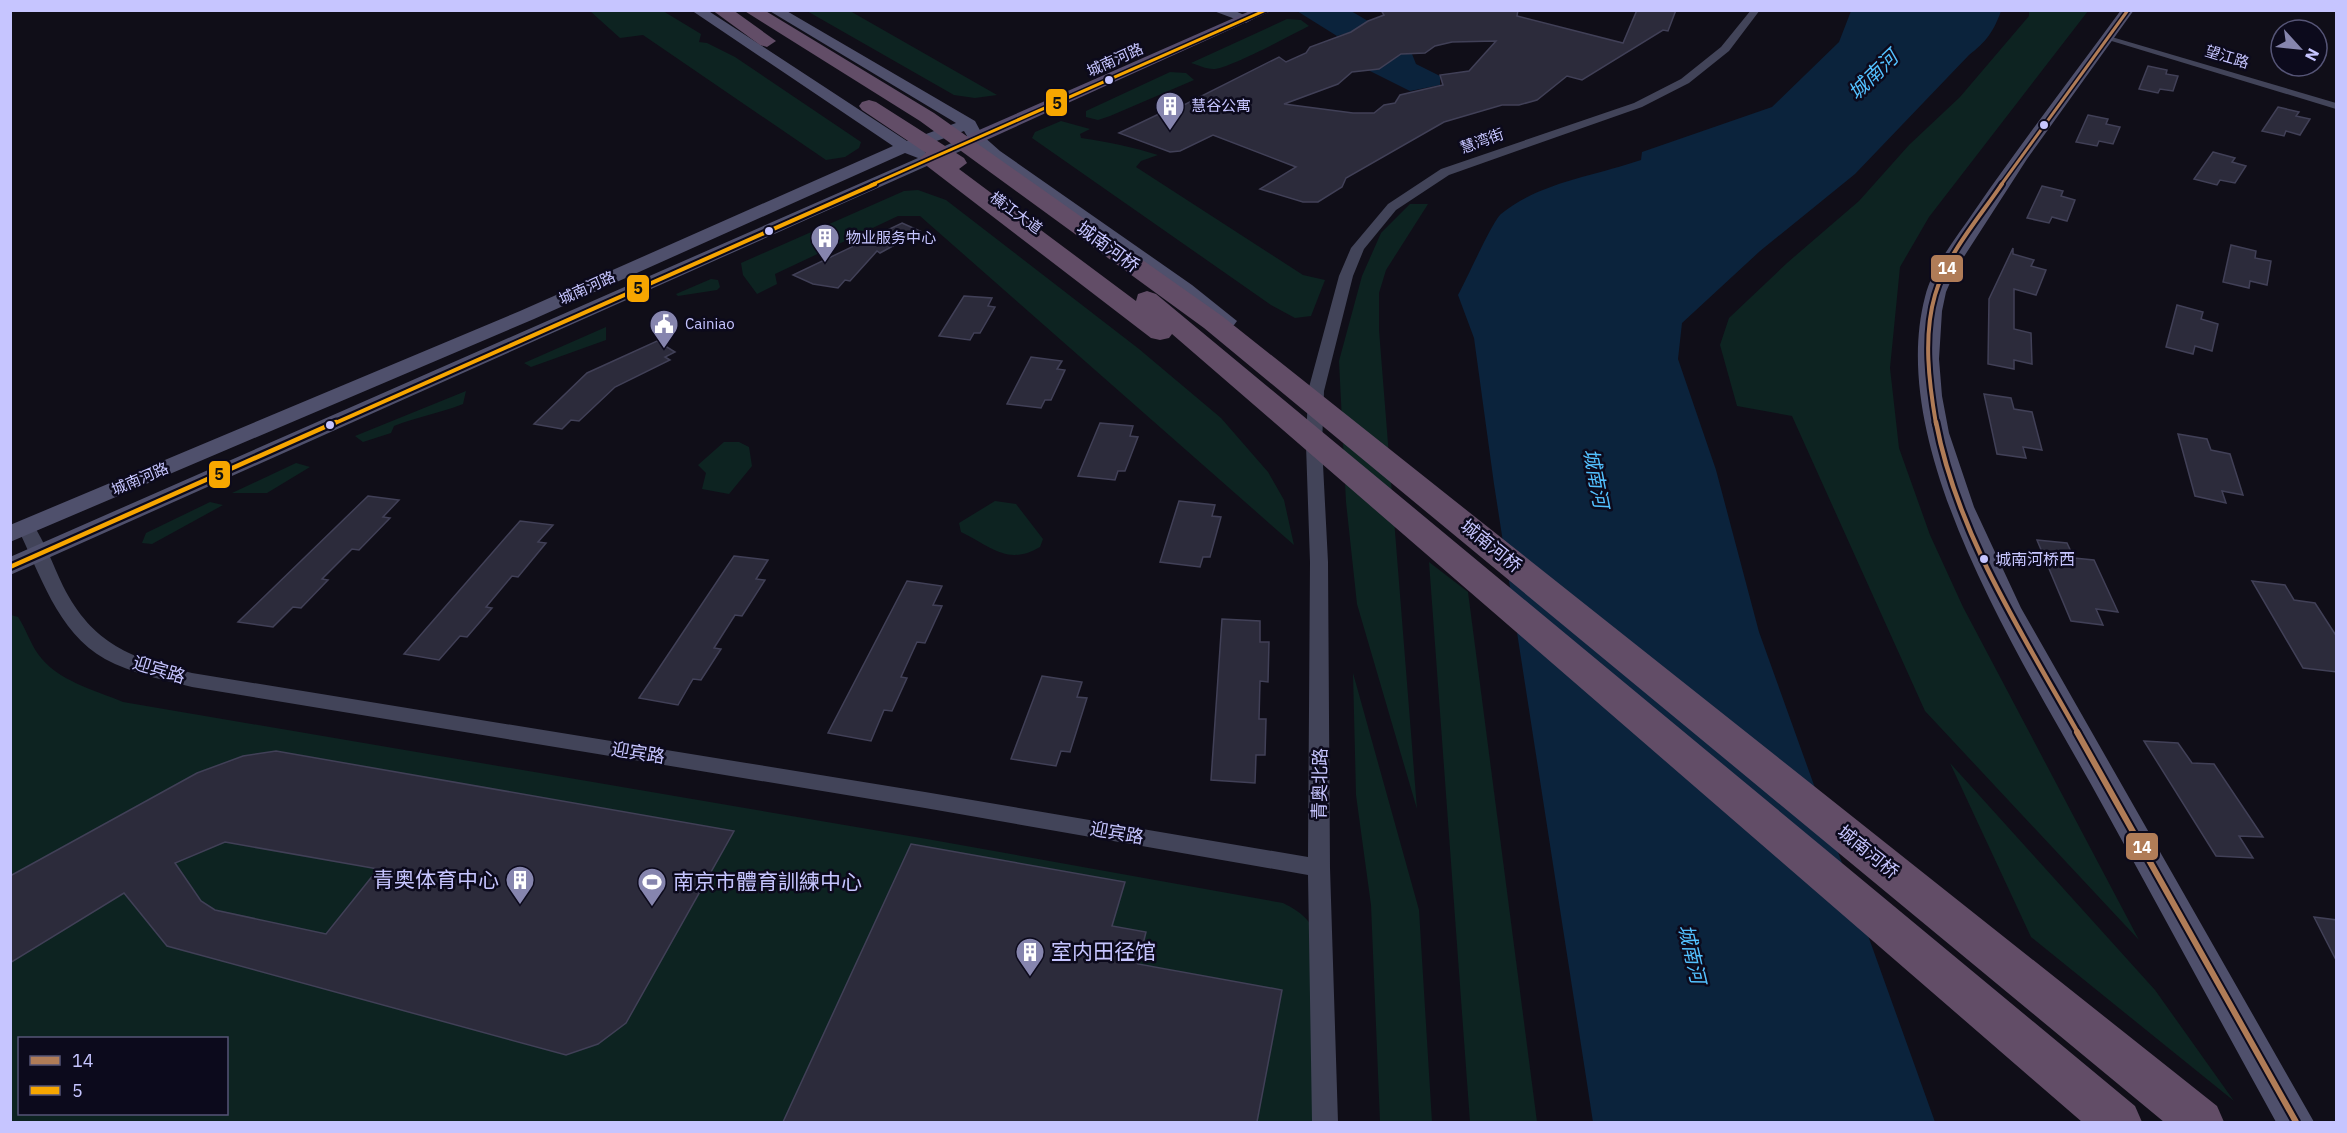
<svg xmlns="http://www.w3.org/2000/svg" width="2347" height="1133" font-family="'IBM Plex Sans','Noto Sans SC',sans-serif">
<rect width="100%" height="100%" fill="#100e18"/>
<!-- green -->
<g fill="#0d2321" fill-rule="evenodd">
<polygon points="590,11 663,11 701,34 699,42 707,43 735,57 861,142 859,148 845,157 826,160 643,35 620,38"/>
<polygon points="807,11 850,11 997,95 975,98 954,95"/>
<polygon points="2029,11 2088,11 1929,217 1900,267 1890,368 1899,448 1930,535 1963,607 2139,940 1925,711 1792,416 1737,406 1720,345 1729,318 1787,263 1859,201 1909,145 1960,97 2029,16"/>
<path d="M 1287,19 L 1301,20 L 1309,26 C 1295,33 1226,70 1213,69 C 1206,69 1198,65 1191,63 Z"/>
<polygon points="1170,72 1186,73 1194,80 1110,116 1098,120 1086,117 1086,111"/>
<path d="M 1061,121 L 1090,129 L 1080,134 L 1081,138 C 1108,142 1133,147 1158,155 L 1141,161 L 1136,167 L 1303,275 L 1325,280 L 1311,316 L 1295,318 L 1271,305 L 1032,138 L 1035,132 Z"/>
<polygon points="918,190 946,200 1139,349 1221,418 1268,472 1284,500 1294,545 920,216 898,216 775,274 777,284 757,294 743,275 741,263 904,191"/>
<polygon points="1410,204 1428,204 1386,270 1379,293 1379,330 1417,809 1357,604 1346,502 1339,361 1362,276 1381,233"/>
<polygon points="711,279 718,280 720,287 717,290 678,296 676,294"/>
<polygon points="606,327 606,340 531,367 524,363"/>
<path d="M 466,391 L 463,404 C 440,413 417,417 394,426 L 391,433 L 363,442 L 355,436 Z"/>
<polygon points="724,442 739,442 749,447 752,466 729,494 702,489 706,473 698,465"/>
<polygon points="296,463 310,467 267,493 232,493"/>
<path d="M 995,501 L 1016,504 L 1043,539 L 1040,547 C 1008,566 992,547 961,532 L 959,523 Z"/>
<polygon points="210,502 223,505 152,544 142,543 146,533"/>
<polygon points="1429,562 1468,592 1537,1122 1470,1122"/>
<path d="M 11,615 L 18,617 C 26,629 30,643 38,654 C 57,681 95,690 123,702 L 927,839 L 1283,903 C 1301,912 1311,920 1318,939 L 1316,1122 L 11,1122 ZM 20,1038 L 226,1038 L 226,1114 L 20,1114 Z"/>
<polygon points="1353,673 1419,910 1432,1122 1380,1122 1371,905 1356,795"/>
<polygon points="1950,763 2155,990 2234,1101 2031,937"/>
</g>
<!-- water -->
<g fill="#0b233c">
<polygon points="1297,11 1351,11 1368,21 1351,32 1337,36"/>
<path d="M 1851,11 L 2001,11 C 1994,31 1986,42 1969,55 L 1855,174 L 1760,251 L 1682,323 L 1678,359 L 1716,470 L 1759,632 L 1935,1122 L 1593,1122 L 1494,484 L 1474,338 L 1458,295 C 1466,281 1492,222 1501,214 C 1540,182 1595,176 1641,160 L 1642,152 L 1772,107 L 1839,42 Z"/>
<polygon points="1401,54 1412,54 1416,64 1440,76 1440,85 1410,91 1368,70 1379,69"/>
</g>
<!-- building -->
<g fill="#2c2b3b" stroke="#414057" stroke-width="1.5" fill-rule="evenodd">
<path d="M 1381,10 L 1518,10 L 1517,16 L 1623,43 L 1637,10 L 1676,10 L 1668,31 L 1663,30 L 1582,80 L 1567,76 L 1537,100 L 1519,105 L 1502,105 L 1444,122 L 1346,178 L 1342,187 L 1318,202 L 1303,202 L 1260,189 L 1296,167 L 1213,135 L 1180,151 L 1170,152 L 1119,133 L 1161,113 L 1170,112 L 1279,57 L 1286,62 L 1306,53 L 1310,47 L 1351,32 L 1368,21 L 1384,15 ZM 1496,41 L 1469,71 L 1440,75 L 1443,85 L 1400,95 L 1395,103 L 1384,105 L 1374,113 L 1353,113 L 1284,104 L 1338,84 L 1352,72 L 1379,69 L 1401,54 L 1425,53 L 1435,46 L 1452,42 Z"/>
<polygon points="2148,66 2167,70 2166,74 2178,76 2173,91 2160,89 2158,93 2139,89"/>
<polygon points="2278,107 2299,112 2296,116 2310,119 2300,135 2286,131 2284,136 2262,131"/>
<polygon points="2088,115 2108,119 2106,124 2120,127 2113,144 2099,141 2097,146 2076,142"/>
<polygon points="2213,152 2235,158 2232,162 2246,166 2235,183 2220,180 2217,185 2194,179"/>
<polygon points="2042,186 2063,191 2061,196 2075,200 2067,221 2052,217 2049,223 2027,218"/>
<polygon points="902,223 920,231 880,253 877,251 850,281 845,280 838,288 813,284 793,275"/>
<polygon points="2231,245 2256,251 2255,258 2271,261 2267,285 2250,281 2249,288 2223,282"/>
<polygon points="2013,248 2013,254 2034,260 2031,266 2046,270 2036,295 2014,289 2014,329 2031,333 2032,364 2014,360 2014,369 1988,364 1989,299"/>
<polygon points="964,296 992,298 988,306 995,307 980,333 974,333 970,340 939,336"/>
<polygon points="2177,305 2203,312 2201,319 2218,324 2212,351 2195,346 2193,354 2166,347"/>
<polygon points="657,341 675,352 665,357 670,360 615,387 579,421 571,420 562,429 534,424 587,373"/>
<polygon points="1031,357 1062,361 1057,369 1065,370 1051,400 1045,400 1041,408 1007,404"/>
<polygon points="1984,394 2011,398 2014,409 2032,412 2042,450 2023,447 2026,458 1997,454"/>
<polygon points="1100,423 1133,426 1130,436 1138,437 1125,471 1118,471 1115,480 1078,476"/>
<polygon points="2178,434 2207,439 2211,450 2230,454 2243,495 2222,491 2226,503 2195,496"/>
<polygon points="368,496 399,500 383,517 390,518 359,550 352,549 322,579 328,580 301,608 293,607 273,627 238,622"/>
<polygon points="1179,501 1215,505 1212,516 1221,517 1210,557 1203,557 1200,567 1160,562"/>
<polygon points="520,521 553,525 538,542 546,543 518,577 512,576 486,607 492,608 467,637 460,636 439,660 404,654"/>
<polygon points="2037,540 2067,543 2074,558 2094,560 2118,612 2096,609 2103,625 2071,621"/>
<polygon points="734,556 768,560 756,579 765,580 742,616 735,615 714,648 721,649 701,680 693,679 678,705 639,698"/>
<polygon points="907,581 942,586 933,605 942,606 925,643 917,642 901,677 907,678 892,711 884,710 871,741 828,733"/>
<polygon points="2252,581 2285,585 2294,600 2315,603 2337,637 2337,672 2303,668"/>
<polygon points="1222,619 1260,621 1260,642 1269,642 1268,682 1260,681 1259,719 1266,719 1265,755 1256,755 1255,783 1211,780"/>
<polygon points="1042,676 1082,682 1077,697 1087,698 1070,752 1061,751 1056,766 1011,759"/>
<polygon points="2144,741 2178,743 2192,763 2214,764 2263,837 2239,836 2253,858 2216,856"/>
<path d="M 276,751 L 734,831 L 626,1023 L 598,1044 L 566,1055 L 167,946 L 124,893 L 10,963 L 10,876 L 197,773 L 243,756 ZM 225,842 L 378,869 L 326,934 L 215,910 L 201,901 L 175,863 Z"/>
<polygon points="911,844 1125,882 1112,926 1146,932 1138,964 1282,990 1257,1122 783,1122"/>
<polygon points="2314,917 2337,920 2337,962"/>
</g>
<g fill="none" stroke-linecap="round" stroke-linejoin="round">
<!-- street -->
<g fill="#424459" fill-rule="evenodd">
<path d="M 1751,10 L 1760,10 L 1729,51 L 1689,83 L 1642,107 L 1449,175 L 1396,210 L 1364,249 L 1353,276 L 1324,391 L 1322,445 L 1328,562 L 1330,868 L 1338,1122 L 1312,1122 L 1308,875 L 925,808 L 192,687 C 163,680 131,673 105,659 C 57,632 40,573 17,527 L 26,521 L 32,523 C 45,542 53,565 63,586 C 93,645 131,658 192,673 L 925,792 L 1308,857 L 1310,562 L 1306,445 L 1308,391 L 1339,276 L 1351,248 L 1388,204 L 1441,169 L 1634,103 L 1681,79 L 1721,47 Z"/>
<polygon points="2105,35 2336,103 2336,109 2105,39"/>
</g>
<!-- secondary -->
<g fill="#4f506c" fill-rule="evenodd">
<path d="M 691,10 L 707,10 L 907,141 L 956,123 L 768,10 L 785,10 L 975,121 L 983,136 L 1000,151 L 1192,285 L 1237,321 L 1234,325 L 1220,325 L 988,159 L 974,145 L 10,575 L 10,557 L 918,158 L 905,153 L 534,319 L 10,542 L 10,525 L 520,311 L 893,146 ZM 964,131 L 967,136 L 927,154 L 920,147 Z"/>
<polygon points="1211,10 1233,10 1253,19 1246,23"/>
<path d="M 2121,10 L 2134,10 L 2027,159 L 1956,269 L 1946,292 L 1942,311 L 1939,359 L 1942,396 L 1949,433 L 1974,507 L 2021,608 L 2314,1122 L 2276,1122 C 2218,1017 2161,911 2103,806 C 2030,672 1884,454 1925,297 C 1933,265 1957,237 1975,210 C 2022,142 2072,77 2121,10 Z"/>
</g>
<!-- primary -->
<polygon fill="#564d6c" fill-rule="evenodd" points="1252,10 1273,10 982,142 976,143 967,138 970,134"/>
<!-- highway -->
<g fill="#624d67" fill-rule="evenodd">
<polygon points="712,10 733,10 776,41 767,47 760,45"/>
<polygon points="743,10 764,10 934,113 1222,316 2217,1106 2224,1122 2164,1122 1204,328 920,121"/>
<polygon points="869,100 876,102 964,158 967,163 959,169 1136,301 1138,294 1147,291 1156,294 2135,1106 2142,1122 2082,1122 1172,334 1169,338 1160,340 1151,338 923,163 920,158 926,153 862,110 859,106 862,102"/>
</g>
<!-- bus-1-far3 casing -->
<g stroke="#0c0a1c" stroke-width="6">
<polyline id="bus-1-far3" points="2001,185 2128,10"/>
</g>
<!-- bus-1-far2 casing -->
<g stroke="#0c0a1c" stroke-width="8">
<path id="bus-1-far2" d="M 1936,424 C 1929,383 1923,336 1935,295 C 1947,254 1979,218 2002,184"/>
</g>
<!-- bus-1-far1 casing -->
<g stroke="#0c0a1c" stroke-width="9">
<path id="bus-1-far1" d="M 1936,422 C 1957,534 2023,635 2078,733"/>
</g>
<!-- bus-1 casing -->
<g stroke="#0c0a1c" stroke-width="10">
<polyline id="bus-1" points="2077,732 2296,1122"/>
</g>
<!-- bus-2-far2 casing -->
<g stroke="#0c0a1c" stroke-width="6">
<polyline id="bus-2-far2" points="871,185 1266,10"/>
</g>
<!-- bus-2-far1 casing -->
<g stroke="#0c0a1c" stroke-width="8">
<polyline id="bus-2-far1" points="333,424 875,184"/>
</g>
<!-- bus-2 casing -->
<g stroke="#0c0a1c" stroke-width="9">
<polyline id="bus-2" points="10,567 336,422"/>
</g>
<!-- bus-1-far3 -->
<use href="#bus-1-far3" stroke="#b07c57" stroke-width="3"/>
<!-- bus-1-far2 -->
<use href="#bus-1-far2" stroke="#b07c57" stroke-width="4"/>
<!-- bus-1-far1 -->
<use href="#bus-1-far1" stroke="#b07c57" stroke-width="4.5"/>
<!-- bus-1 -->
<use href="#bus-1" stroke="#b07c57" stroke-width="6"/>
<!-- bus-2-far2 -->
<use href="#bus-2-far2" stroke="#f7a600" stroke-width="3"/>
<!-- bus-2-far1 -->
<use href="#bus-2-far1" stroke="#f7a600" stroke-width="4"/>
<!-- bus-2 -->
<use href="#bus-2" stroke="#f7a600" stroke-width="4.5"/>
</g>
<!-- icons -->
<defs>
<g id="building-pin" transform="scale(1.5)"><path d="M0 17L-7.5 6A9.5 9.5 0 1 1 7.5 6Z" fill="#8685ae" stroke="#0c0a1c"/><path d="M-4-6H4V6H1V3H-1V6H-4ZM-2.5-4.3h1.7v1.8h-1.7ZM.8-4.3h1.7v1.8H.8ZM-2.5-1h1.7V.8h-1.7ZM.8-1h1.7V.8H.8Z" fill="#fff"/></g>
<g id="civic-pin" transform="scale(1.5)"><path d="M0 17L-7.5 6A9.5 9.5 0 1 1 7.5 6Z" fill="#8685ae" stroke="#0c0a1c"/><path d="M-.6-6.5H3V-4.5H.6V-3L4-1V1h2V6H-6V1h2V-1L-.6-3ZM-1.2 2.5V6h2.4V2.5Z" fill="#fff"/></g>
<g id="stadium-pin" transform="scale(1.5)"><path d="M0 17L-7.5 6A9.5 9.5 0 1 1 7.5 6Z" fill="#8685ae" stroke="#0c0a1c"/><path d="M0-5a6.5 5 0 1 0 0 10a6.5 5 0 1 0 0-10ZM-3.5-1.8h7v3.6h-7Z" fill="#fff"/></g>
</defs>
<g fill-rule="evenodd">
<use href="#building-pin" x="1170" y="106"/>
<use href="#building-pin" x="825" y="238"/>
<use href="#civic-pin" x="664" y="324"/>
<use href="#building-pin" x="520" y="880"/>
<use href="#stadium-pin" x="652" y="882"/>
<use href="#building-pin" x="1030" y="952"/>
</g>
<!-- markers -->
<g fill="#c6c5ff" stroke="#0c0a1c" stroke-width="2">
<circle cx="1109" cy="80" r="5"/>
<circle cx="2044" cy="125" r="5"/>
<circle cx="769" cy="231" r="5"/>
<circle cx="330" cy="425" r="5"/>
<circle cx="1984" cy="559" r="5"/>
</g>
<g text-anchor="middle" stroke-width="5" stroke-linejoin="round" paint-order="stroke">
<!-- far-street labels -->
<g font-size="15" fill="#c6c5ff" stroke="#0c0a1c">
<text transform="translate(2227 57) rotate(17)" y="5">望江路</text>
<text transform="translate(1115 60) rotate(-24)" y="5">城南河路</text>
<text transform="translate(1482 141) rotate(-20)" y="5">慧湾街</text>
<text transform="translate(1016 213) rotate(36)" y="5">横江大道</text>
<text transform="translate(587 288) rotate(-24)" y="5">城南河路</text>
<text transform="translate(140 479) rotate(-23)" y="5">城南河路</text>
</g>
<!-- far-poi labels -->
<g font-size="15" fill="#c6c5ff" stroke="#0c0a1c" text-anchor="start">
<text x="1191" y="111">慧谷公寓</text>
<text x="846" y="243">物业服务中心</text>
<text x="685" y="329">Cainiao</text>
</g>
<!-- bus labels -->
<g font-size="16" fill="#c6c5ff" stroke="#0c0a1c" text-anchor="start">
<text x="1995" y="565">城南河桥西</text>
</g>
<!-- street labels -->
<g font-size="18" fill="#c6c5ff" stroke="#0c0a1c">
<text transform="translate(1108 247) rotate(36)" y="6">城南河桥</text>
<text transform="translate(1491 546) rotate(39)" y="6">城南河桥</text>
<text transform="translate(159 670) rotate(17)" y="6">迎宾路</text>
<text transform="translate(638 753) rotate(9)" y="6">迎宾路</text>
<text transform="translate(1320 784) rotate(-89)" y="6">青奥北路</text>
<text transform="translate(1117 833) rotate(10)" y="6">迎宾路</text>
<text transform="translate(1868 852) rotate(39)" y="6">城南河桥</text>
</g>
<!-- water labels -->
<g font-size="20" font-style="italic" fill="#53c1ff" stroke="#0c0a1c">
<text transform="translate(1873 75) rotate(-44)" y="7">城南河</text>
<text transform="translate(1596 478) rotate(79)" y="7">城南河</text>
<text transform="translate(1692 954) rotate(77)" y="7">城南河</text>
</g>
<!-- near-poi labels -->
<g font-size="21" fill="#c6c5ff" stroke="#0c0a1c" text-anchor="start">
<text x="499" y="887" text-anchor="end">青奥体育中心</text>
<text x="673" y="889">南京市體育訓練中心</text>
<text x="1051" y="959">室内田径馆</text>
</g>
</g>
<g stroke="#0c0a1c" stroke-width="2">
<rect x="1045" y="88" width="23" height="29" rx="6" fill="#f7a600"/>
<rect x="1930" y="254" width="34" height="29" rx="6" fill="#b07c57"/>
<rect x="626" y="274" width="24" height="29" rx="6" fill="#f7a600"/>
<rect x="208" y="460" width="23" height="29" rx="6" fill="#f7a600"/>
<rect x="2125" y="832" width="34" height="29" rx="6" fill="#b07c57"/>
</g>
<g font-size="16" text-anchor="middle" font-weight="bold" fill="#fff">
<text x="1947" y="274">14</text>
<text x="2142" y="853">14</text>
</g>
<g font-size="16" text-anchor="middle" font-weight="bold" fill="#111">
<text x="1057" y="109">5</text>
<text x="638" y="294">5</text>
<text x="219" y="480">5</text>
</g>
<!-- border -->
<rect width="2347" height="1133" fill="none" stroke="#c6c5ff" stroke-width="24"/>
<!-- legend -->
<rect x="18" y="1037" width="210" height="78" fill="#0c0a1c" stroke="#565577" stroke-width="1.5"/>
<rect x="30" y="1056" width="30" height="9" fill="#b07c57" stroke="#565577" stroke-width="1.5"/>
<text x="72" y="1067" font-size="18" fill="#c6c5ff">14</text>
<rect x="30" y="1086" width="30" height="9" fill="#f7a600" stroke="#565577" stroke-width="1.5"/>
<text x="72" y="1097" font-size="18" fill="#c6c5ff">5</text>
<!-- north arrow -->
<g transform="translate(2299 48) rotate(117)"><circle r="28" fill="#0c0a1c" stroke="#565577" stroke-width="1.5"/>
<path d="M0-4.5L10 22L0 15L-10 22Z" fill="#8685ae"/>
<text y="-9" font-size="16" font-weight="bold" text-anchor="middle" fill="#c6c5ff">N</text>
</g>
</svg>
